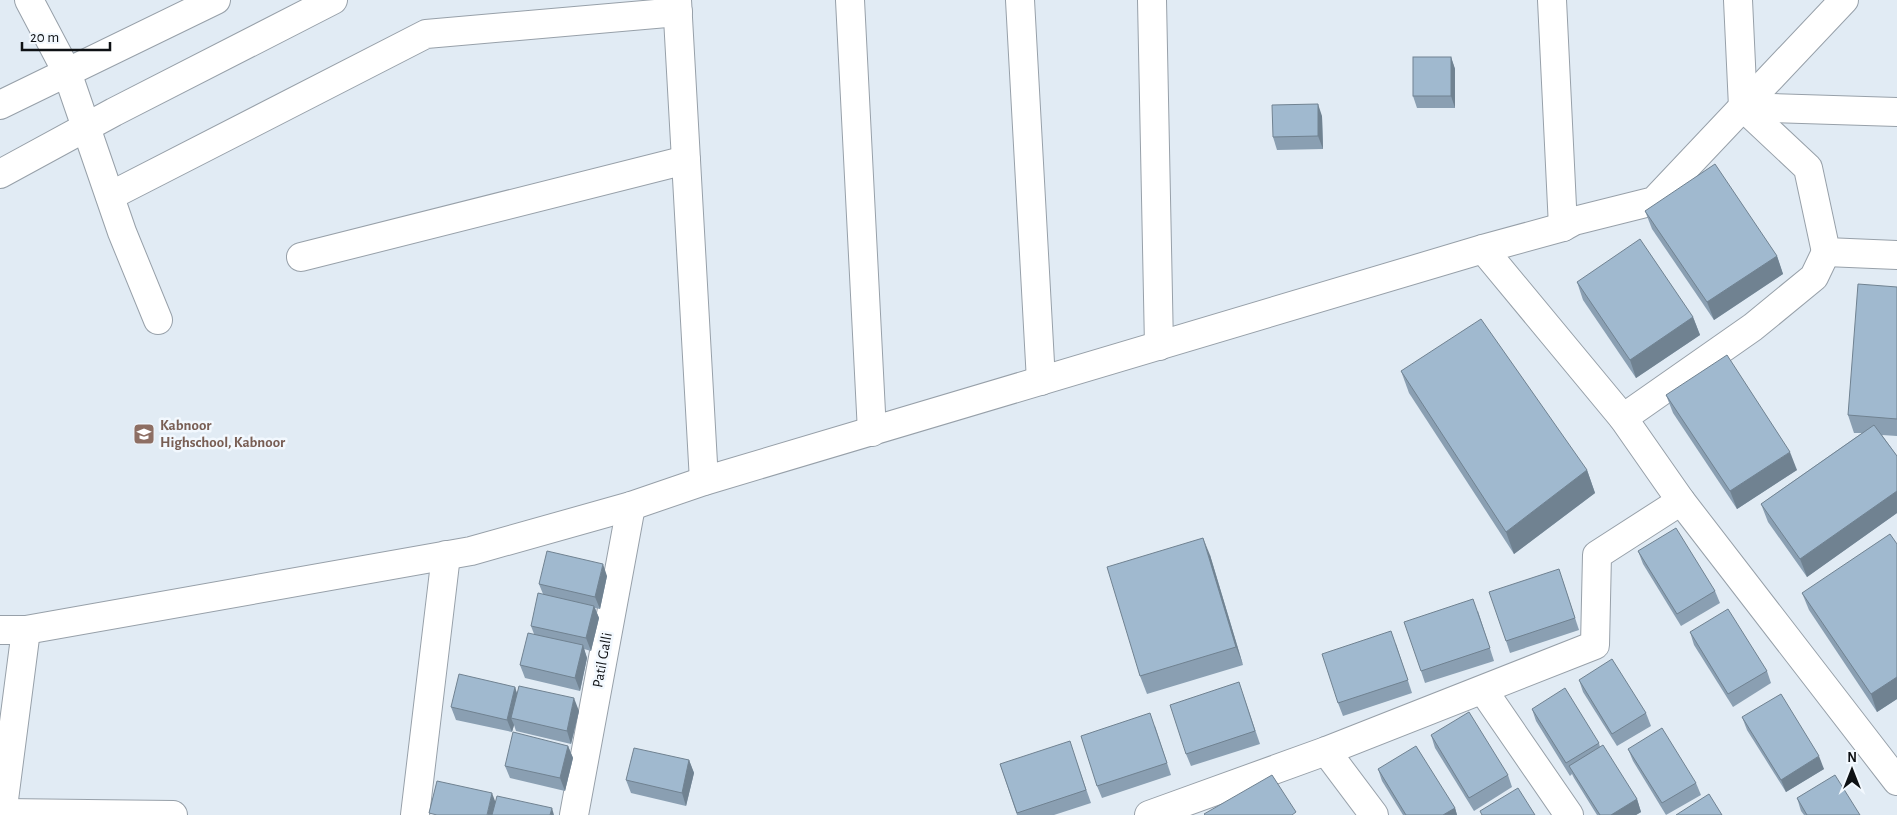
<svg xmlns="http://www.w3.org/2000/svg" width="1897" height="815" font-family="'Alegreya Sans',sans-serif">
<rect width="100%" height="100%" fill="#e1ebf4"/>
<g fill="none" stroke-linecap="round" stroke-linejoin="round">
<!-- minor casing -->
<g stroke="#97a0a9" stroke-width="30">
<g id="minor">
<polyline points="29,0 67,72 122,232 158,320"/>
<polyline points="677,0 704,481"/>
<polyline points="850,0 872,432"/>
<polyline points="1020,0 1041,381"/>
<polyline points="1152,0 1159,346"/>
<polyline points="1552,0 1563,227"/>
<polyline points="1738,0 1743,107 1808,168 1826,252 1897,255"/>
<polyline points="0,105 216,0"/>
<polyline points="1743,107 1897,112"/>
<polyline points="0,174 114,112 333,0"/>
<polyline points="110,196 426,34 678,12"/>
<polyline points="1483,249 1623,418 1681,501 1897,781"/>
<polyline points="301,257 686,160"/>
<polyline points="1623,418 1753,327 1814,277 1826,252"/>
<polyline points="0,630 26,630 471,551 631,506 704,481 1483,249 1563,227 1574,221 1654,201 1844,0"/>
<polyline points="1483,690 1569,815"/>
<polyline points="1326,751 1374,815"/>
<polyline points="3,813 173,815"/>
<polyline points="2,815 26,630"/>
<polyline points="415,815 446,555"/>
<polyline points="574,815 631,506"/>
<polyline points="1149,815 1326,751 1595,645 1597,555 1681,501"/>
</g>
</g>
<!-- minor -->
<use href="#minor" stroke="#fff" stroke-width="28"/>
</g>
<!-- wall -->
<g fill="#8a9fb2">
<polygon points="1451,57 1455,69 1455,108 1417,108 1413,96"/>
<polygon points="1322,116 1323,149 1277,150 1273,137"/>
<polygon points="1645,211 1777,256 1783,274 1714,320 1652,229"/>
<polygon points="1577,282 1693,317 1700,335 1636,378 1583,300"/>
<polygon points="1897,287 1897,436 1882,435 1897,456 1897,513 1807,577 1768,522 1761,504 1862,433 1854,433 1848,415"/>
<polygon points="1401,371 1587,470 1595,493 1514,554 1409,393"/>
<polygon points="1666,395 1797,470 1737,509 1673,413"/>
<polygon points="1897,544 1897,699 1877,712 1809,610 1802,593"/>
<polygon points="1638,551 1715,591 1720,603 1681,626 1643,564"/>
<polygon points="1210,555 1243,665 1147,694 1140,676"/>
<polygon points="607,576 600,609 595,608 599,618 591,651 584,649 587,658 580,691 525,678 520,665 534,634 531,626 543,594 539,584"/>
<polygon points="1563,581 1579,630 1510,653 1506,641"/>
<polygon points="1478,611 1494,661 1425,683 1421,671"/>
<polygon points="1690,632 1767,671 1771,683 1733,707 1694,645"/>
<polygon points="1396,644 1412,693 1343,716 1338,703"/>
<polygon points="1579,680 1646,713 1651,726 1617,746 1583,692"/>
<polygon points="515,687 517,694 579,711 571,744 516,731 514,725 512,732 456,720 451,707"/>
<polygon points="1243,694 1260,744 1191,766 1186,754"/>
<polygon points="1532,709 1599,743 1600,747 1637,799 1641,812 1636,815 1597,815 1574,778 1572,774 1570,776 1536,721"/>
<polygon points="1742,717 1824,769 1786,792 1747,730"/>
<polygon points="1155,726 1171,775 1102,798 1097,786"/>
<polygon points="1431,735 1508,775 1512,787 1474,811 1435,748"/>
<polygon points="568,746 573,758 565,791 510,778 505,766"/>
<polygon points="1628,749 1696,783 1701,795 1666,815 1633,761"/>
<polygon points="1074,754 1091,803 1054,815 1017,815 1000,764"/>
<polygon points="689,760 694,773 686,806 631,793 626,780"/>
<polygon points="1378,769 1455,808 1457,815 1403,815 1382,781"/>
<polygon points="1797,798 1860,815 1804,815 1801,811"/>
</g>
<!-- shaded-wall -->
<g fill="#708291">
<polygon points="1451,57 1455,69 1455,108 1451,96"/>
<polygon points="1318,104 1322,116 1323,149 1318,136"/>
<polygon points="1777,256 1783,274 1714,320 1707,302"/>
<polygon points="1693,317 1700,335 1636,378 1630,360"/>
<polygon points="1790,452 1797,470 1737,509 1730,491"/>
<polygon points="1587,470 1595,493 1514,554 1506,532"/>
<polygon points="1897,491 1897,513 1807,577 1800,559"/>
<polygon points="1203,538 1210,555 1243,665 1236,647"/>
<polygon points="603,564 607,576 600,609 595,597"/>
<polygon points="594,606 599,618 591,651 586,638"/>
<polygon points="583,645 587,658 580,691 575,678"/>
<polygon points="1897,677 1897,699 1877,712 1871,694"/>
<polygon points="515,687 519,700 511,718 514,725 512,732 507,720"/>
<polygon points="574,698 579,711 571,744 567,731"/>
<polygon points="568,746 573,758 565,791 560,778"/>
<polygon points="1819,756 1824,769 1786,792 1781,780"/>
<polygon points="689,760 694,773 686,806 682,793"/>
<polygon points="492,793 497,806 495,815 487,815"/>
<polygon points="1637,799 1641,812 1636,815 1611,815"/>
<polygon points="552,808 554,815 550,815"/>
<polygon points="1455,808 1457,815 1443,815"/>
</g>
<!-- building -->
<g fill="#a0b9cf" stroke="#708291">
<rect x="1413" y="57" width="38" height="39"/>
<polygon points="1318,104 1318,136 1273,137 1272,105"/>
<polygon points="1715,164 1777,256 1707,302 1645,211"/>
<polygon points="1640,239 1693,317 1630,360 1577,282"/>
<polygon points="1858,284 1897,287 1897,419 1848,415"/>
<polygon points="1481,319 1587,470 1506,532 1401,371"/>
<polygon points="1727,355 1790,452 1730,491 1666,395"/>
<polygon points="1874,425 1897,456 1897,491 1800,559 1761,504"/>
<polygon points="1676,528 1715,591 1677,614 1638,551"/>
<polygon points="1890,534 1897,544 1897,677 1871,694 1802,593"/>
<polygon points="1203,538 1236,647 1140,676 1107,567"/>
<polygon points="547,551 603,564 595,597 539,584"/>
<polygon points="1559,569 1575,618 1506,641 1489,592"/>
<polygon points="538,593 594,606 586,638 531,626"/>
<polygon points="1473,599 1490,648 1421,671 1404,622"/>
<polygon points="1728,609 1767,671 1728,694 1690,632"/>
<polygon points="1391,631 1408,680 1338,703 1322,654"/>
<polygon points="528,633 583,645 575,678 520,665"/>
<polygon points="1612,659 1646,713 1612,734 1579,680"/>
<polygon points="459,674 515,687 507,720 451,707"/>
<polygon points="1239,682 1255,731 1186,754 1170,705"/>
<polygon points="519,686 574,698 567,731 511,718"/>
<polygon points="1565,688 1599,743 1566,763 1532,709"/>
<polygon points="1781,694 1819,756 1781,780 1742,717"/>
<polygon points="1469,712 1508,775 1469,798 1431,735"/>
<polygon points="1150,713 1167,763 1097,786 1081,736"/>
<polygon points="1662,728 1696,783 1662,803 1628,749"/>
<polygon points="513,732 568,746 560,778 505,766"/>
<polygon points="1070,741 1086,790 1017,813 1000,764"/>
<polygon points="1603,745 1637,799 1611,815 1600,815 1569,766"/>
<polygon points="1416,746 1455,808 1443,815 1406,815 1378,769"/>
<polygon points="634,748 689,760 682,793 626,780"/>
<polygon points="1272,775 1296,812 1292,815 1205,815 1204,814"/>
<polygon points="1835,775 1860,815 1807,815 1797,798"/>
<polygon points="437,781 492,793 487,815 437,815 429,813"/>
<polygon points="1518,788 1535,815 1482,815 1480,811"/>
<polygon points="1709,794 1722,815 1676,815"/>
<polygon points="497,796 552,808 550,815 492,815"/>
</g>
<!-- icons -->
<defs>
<g id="school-square" transform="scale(1.125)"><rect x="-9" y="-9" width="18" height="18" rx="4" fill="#8d6e63" stroke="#f2f8fe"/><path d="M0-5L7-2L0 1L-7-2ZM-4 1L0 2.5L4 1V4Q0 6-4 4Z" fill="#fff"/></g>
</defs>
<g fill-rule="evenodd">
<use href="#school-square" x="144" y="434"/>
</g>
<g text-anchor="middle" stroke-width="5" stroke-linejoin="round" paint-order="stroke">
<!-- education labels -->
<g font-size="15" font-weight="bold" fill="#785e54" stroke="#f2f8fe" text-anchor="start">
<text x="160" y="430">Kabnoor<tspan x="160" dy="17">Highschool, Kabnoor</tspan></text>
</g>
<!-- street labels -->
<g font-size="15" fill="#0e1114" stroke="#f2f8fe">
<text transform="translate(602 660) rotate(-80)" y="5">Patil Galli</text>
</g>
</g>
<!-- north arrow -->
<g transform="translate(1852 770)" stroke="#f2f8fe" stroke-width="4" paint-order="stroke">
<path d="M0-4L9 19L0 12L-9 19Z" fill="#0e1114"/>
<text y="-8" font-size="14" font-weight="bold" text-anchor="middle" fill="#0e1114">N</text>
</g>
<!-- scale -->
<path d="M22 42v8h88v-8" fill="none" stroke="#0e1114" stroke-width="2.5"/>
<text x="30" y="42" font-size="15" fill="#0e1114" stroke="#f2f8fe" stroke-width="4" paint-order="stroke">20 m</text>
</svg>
